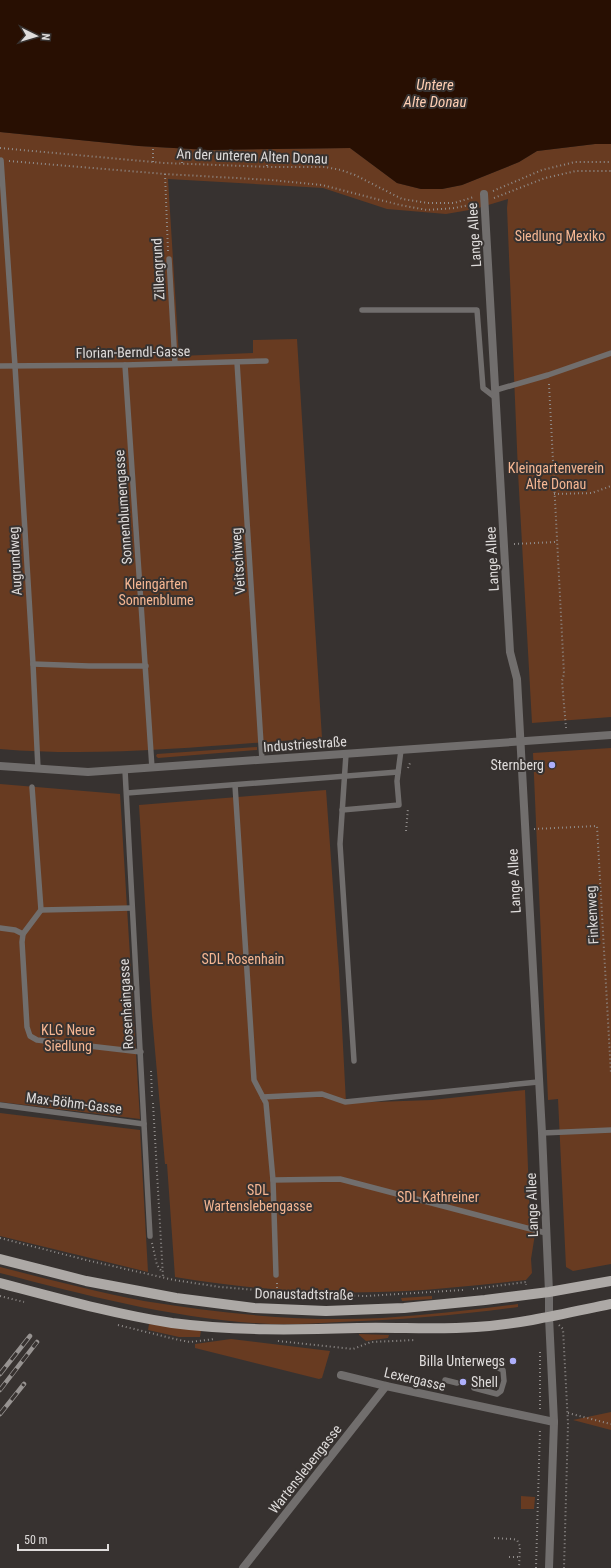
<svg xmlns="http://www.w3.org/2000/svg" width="611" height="1568" font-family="'Roboto Condensed',sans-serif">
<rect width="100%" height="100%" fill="#373230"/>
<!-- green -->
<g fill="#683b21">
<path d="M 0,132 L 139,146 L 208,150 L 350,148 L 397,183 L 421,189 L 442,189 L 462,185 L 519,162 L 537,151 L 595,144 L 611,144 L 611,717 L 532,723 L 518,472 L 507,208 L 508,199 L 475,209 L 446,214 L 387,209 L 323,188 L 168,179 L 179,356 L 253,353 L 253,340 L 297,339 L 322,738 C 216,745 106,758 0,749 Z"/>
<polygon points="322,742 323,745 265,749 265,746"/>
<polygon points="257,747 257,750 158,758 156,756 157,754"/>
<polygon points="611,748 611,1264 573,1271 566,1267 558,1099 548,1100 533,753"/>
<polygon points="0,784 120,794 140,1119 0,1102"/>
<path d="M 326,790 L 339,970 L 346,1103 L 432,1100 L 525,1090 L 530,1220 L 535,1234 L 531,1259 L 532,1273 L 526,1280 C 477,1285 427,1291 378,1292 C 309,1294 242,1288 175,1277 L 167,1164 L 165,1164 L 152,1016 L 139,805 Z"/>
<polygon points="0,1113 140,1130 148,1272 0,1236"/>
<path d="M 0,1267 C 48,1279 96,1292 144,1301 C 223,1314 303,1322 382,1318 C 428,1315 473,1310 518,1304 L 518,1307 C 459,1315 400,1320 340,1322 C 317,1323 294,1325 271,1324 C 179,1320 89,1296 0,1273 Z"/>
<polygon points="432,1296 432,1299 431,1299 402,1301 401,1298"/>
<polygon points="149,1324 201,1330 200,1337 179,1337 148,1330"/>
<polygon points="359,1334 389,1335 388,1338 366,1341 359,1335"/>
<polygon points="231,1339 330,1351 322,1378 319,1379 195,1348 195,1344"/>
<polygon points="611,1412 611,1430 573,1420"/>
<polygon points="521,1496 535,1497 534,1509 521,1509"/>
</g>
<!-- water -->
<polygon fill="#280f02" points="0,0 611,0 611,144 595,144 537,151 519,162 462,185 442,189 421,189 397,183 350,148 209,150 139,146 0,132"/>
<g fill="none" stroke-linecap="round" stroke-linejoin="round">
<!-- path -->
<g stroke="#908c8a" stroke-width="2" stroke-dasharray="1 3" stroke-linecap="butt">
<polyline points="0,148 164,163 271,167 325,167 341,170 355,175 402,199 428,203 454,203 474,197"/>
<polyline points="267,153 267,167"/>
<polyline points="9,161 165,174 271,180 322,185 400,205 427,210 455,208 474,204"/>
<polyline points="153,162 153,148"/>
<polyline points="182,163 183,150"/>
<polyline points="165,174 168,251"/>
<polyline points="493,191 542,170 575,162 611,162"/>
<polyline points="494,198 545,178 576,171 611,171"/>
<polyline points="549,384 564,674 562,681 566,728"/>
<polyline points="554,494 592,493 611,486"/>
<polyline points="514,544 556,542"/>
<polyline points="408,768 410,763"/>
<polyline points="534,829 597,826 611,1074"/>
<polyline points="406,831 408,808"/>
<polyline points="151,1071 152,1096"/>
<polyline points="153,1103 163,1277"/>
<polyline points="0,1238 86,1260 174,1280 220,1287 316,1295 366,1296 463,1290"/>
<polyline points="152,1243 157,1265 162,1272"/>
<polyline points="277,1283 277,1292"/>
<polyline points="473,1289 526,1282 526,1285"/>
<polyline points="0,1296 24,1302"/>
<polyline points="118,1325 179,1340 190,1342 214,1339"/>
<polyline points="559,1325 563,1329 568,1424 564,1568"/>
<polyline points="278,1341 353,1349 371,1342 416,1340"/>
<polyline points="540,1409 540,1351"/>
<polyline points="568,1413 611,1424"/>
<polyline points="494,1538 513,1539 517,1540 520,1546 519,1568"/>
<polyline points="509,1557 519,1557"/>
<polyline points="536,1568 540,1429"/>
</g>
<!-- service -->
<g stroke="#716e6d" stroke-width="5.5">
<polyline points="1,160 15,366 33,664 38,769"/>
<polyline points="169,259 175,363"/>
<polyline points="362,310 477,310 483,388 496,398"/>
<polyline points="237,362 262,760"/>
<polyline points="125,365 152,768"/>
<polyline points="0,366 125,365 266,361"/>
<polyline points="496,390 548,375 611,353"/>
<polyline points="33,664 89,666 146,666"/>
<polyline points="346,754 340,844 354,1061"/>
<polyline points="125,770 150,1236"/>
<polyline points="235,785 254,1080 266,1103 273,1180 276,1275"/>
<polyline points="32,787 41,910 23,934 22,942 27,1027 30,1036 37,1040 141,1052"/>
<polyline points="127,793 398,772"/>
<polyline points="342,810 399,805 397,781 401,750"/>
<polyline points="41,910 132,908"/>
<polyline points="0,928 15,930 23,934"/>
<polyline points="263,1097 322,1094 345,1102 538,1082"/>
<polyline points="0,1105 144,1124"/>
<polyline points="542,1133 611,1130"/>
<polyline points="273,1180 340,1179 546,1233"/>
<polyline points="445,1380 457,1383"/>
<polyline points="474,1388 497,1394 501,1391 504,1381 503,1370 498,1368"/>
</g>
<!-- minor -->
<g stroke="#716e6d" stroke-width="8">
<polyline points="484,194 510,652 517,679 542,1133 549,1292 549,1317 554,1422 549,1568"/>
<polyline points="341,1375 386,1386 554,1422"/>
<polyline points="243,1568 386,1386"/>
</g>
<!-- tertiary -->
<polyline stroke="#716e6d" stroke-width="8" points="0,766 88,772 611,735"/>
<!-- primary -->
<g stroke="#ada9a6" stroke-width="10">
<polyline points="0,1259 86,1281 176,1298 254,1308 326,1311 404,1308 485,1300 549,1292 611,1281"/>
<path d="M 0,1283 C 57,1298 114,1314 172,1323 C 234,1331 296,1330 358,1328 C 398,1327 437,1330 476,1327 C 522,1324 567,1313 611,1304"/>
</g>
<!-- rail casing -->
<g stroke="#979391" stroke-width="4.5">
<g id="rail">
<polyline points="0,1374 30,1336"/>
<polyline points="0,1390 37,1342"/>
<polyline points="0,1414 24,1384"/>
</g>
</g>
<!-- rail -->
<use href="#rail" stroke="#373230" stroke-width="3" stroke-dasharray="9" stroke-linecap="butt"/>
</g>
<!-- markers -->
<g fill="#adaffb" stroke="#373230" stroke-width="1.5">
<circle cx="552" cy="765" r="4"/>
<circle cx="513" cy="1361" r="4"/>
<circle cx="463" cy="1382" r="4"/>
</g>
<g text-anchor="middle" stroke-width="4" stroke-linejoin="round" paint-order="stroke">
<!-- street labels -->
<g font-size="14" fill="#dfdcdb" stroke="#373230">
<text transform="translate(252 156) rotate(2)" y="5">An der unteren Alten Donau</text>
<text transform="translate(474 235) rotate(-94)" y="5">Lange Allee</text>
<text transform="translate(158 269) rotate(-93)" y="5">Zillengrund</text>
<text transform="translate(133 352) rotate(-1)" y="5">Florian-Berndl-Gasse</text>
<text transform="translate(123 507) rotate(-94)" y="5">Sonnenblumengasse</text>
<text transform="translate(492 559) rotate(-93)" y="5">Lange Allee</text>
<text transform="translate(15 561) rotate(-93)" y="5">Augrundweg</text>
<text transform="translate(238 561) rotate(-94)" y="5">Veitschiweg</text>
<text transform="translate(305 744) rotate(-4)" y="5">Industriestraße</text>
<text transform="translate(514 881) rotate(-93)" y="5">Lange Allee</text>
<text transform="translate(592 915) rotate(-93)" y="5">Finkenweg</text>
<text transform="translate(126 1004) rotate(-93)" y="5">Rosenhaingasse</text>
<text transform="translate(74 1103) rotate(7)" y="5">Max-Böhm-Gasse</text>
<text transform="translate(532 1205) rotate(-92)" y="5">Lange Allee</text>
<text transform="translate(304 1294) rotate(1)" y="5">Donaustadtstraße</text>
<text transform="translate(415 1379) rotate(13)" y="5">Lexergasse</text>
<text transform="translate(305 1469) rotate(-52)" y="5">Wartenslebengasse</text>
</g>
<!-- park labels -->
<g font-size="14" fill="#f5b692" stroke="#373230">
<text x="560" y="241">Siedlung Mexiko</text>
<text x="556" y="473">Kleingartenverein<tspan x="556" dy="16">Alte Donau</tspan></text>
<text x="156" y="589">Kleingärten<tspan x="156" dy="16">Sonnenblume</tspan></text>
<text x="243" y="964">SDL Rosenhain</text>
<text x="68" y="1035">KLG Neue<tspan x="68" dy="16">Siedlung</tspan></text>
<text x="258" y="1195">SDL<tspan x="258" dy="16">Wartenslebengasse</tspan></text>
<text x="438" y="1202">SDL Kathreiner</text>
</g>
<!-- poi labels -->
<g font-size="14" fill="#dfdcdb" stroke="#373230" text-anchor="end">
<text x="544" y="770">Sternberg</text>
<text x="505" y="1366">Billa Unterwegs</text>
<text x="471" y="1387" text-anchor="start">Shell</text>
</g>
<!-- water labels -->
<g font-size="15" font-style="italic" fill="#fdcdb2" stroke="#373230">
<text x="435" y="90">Untere<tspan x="435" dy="17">Alte Donau</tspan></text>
</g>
</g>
<!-- north arrow -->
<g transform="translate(36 36) rotate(95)" stroke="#373230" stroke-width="3" paint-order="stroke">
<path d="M0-3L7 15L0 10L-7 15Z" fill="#dfdcdb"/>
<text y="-6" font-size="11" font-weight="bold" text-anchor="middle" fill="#dfdcdb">N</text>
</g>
<!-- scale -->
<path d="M18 1544v6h90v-6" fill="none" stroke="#dfdcdb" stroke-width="2"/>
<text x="24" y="1544" font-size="12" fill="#dfdcdb" stroke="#373230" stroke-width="3" paint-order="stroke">50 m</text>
</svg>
